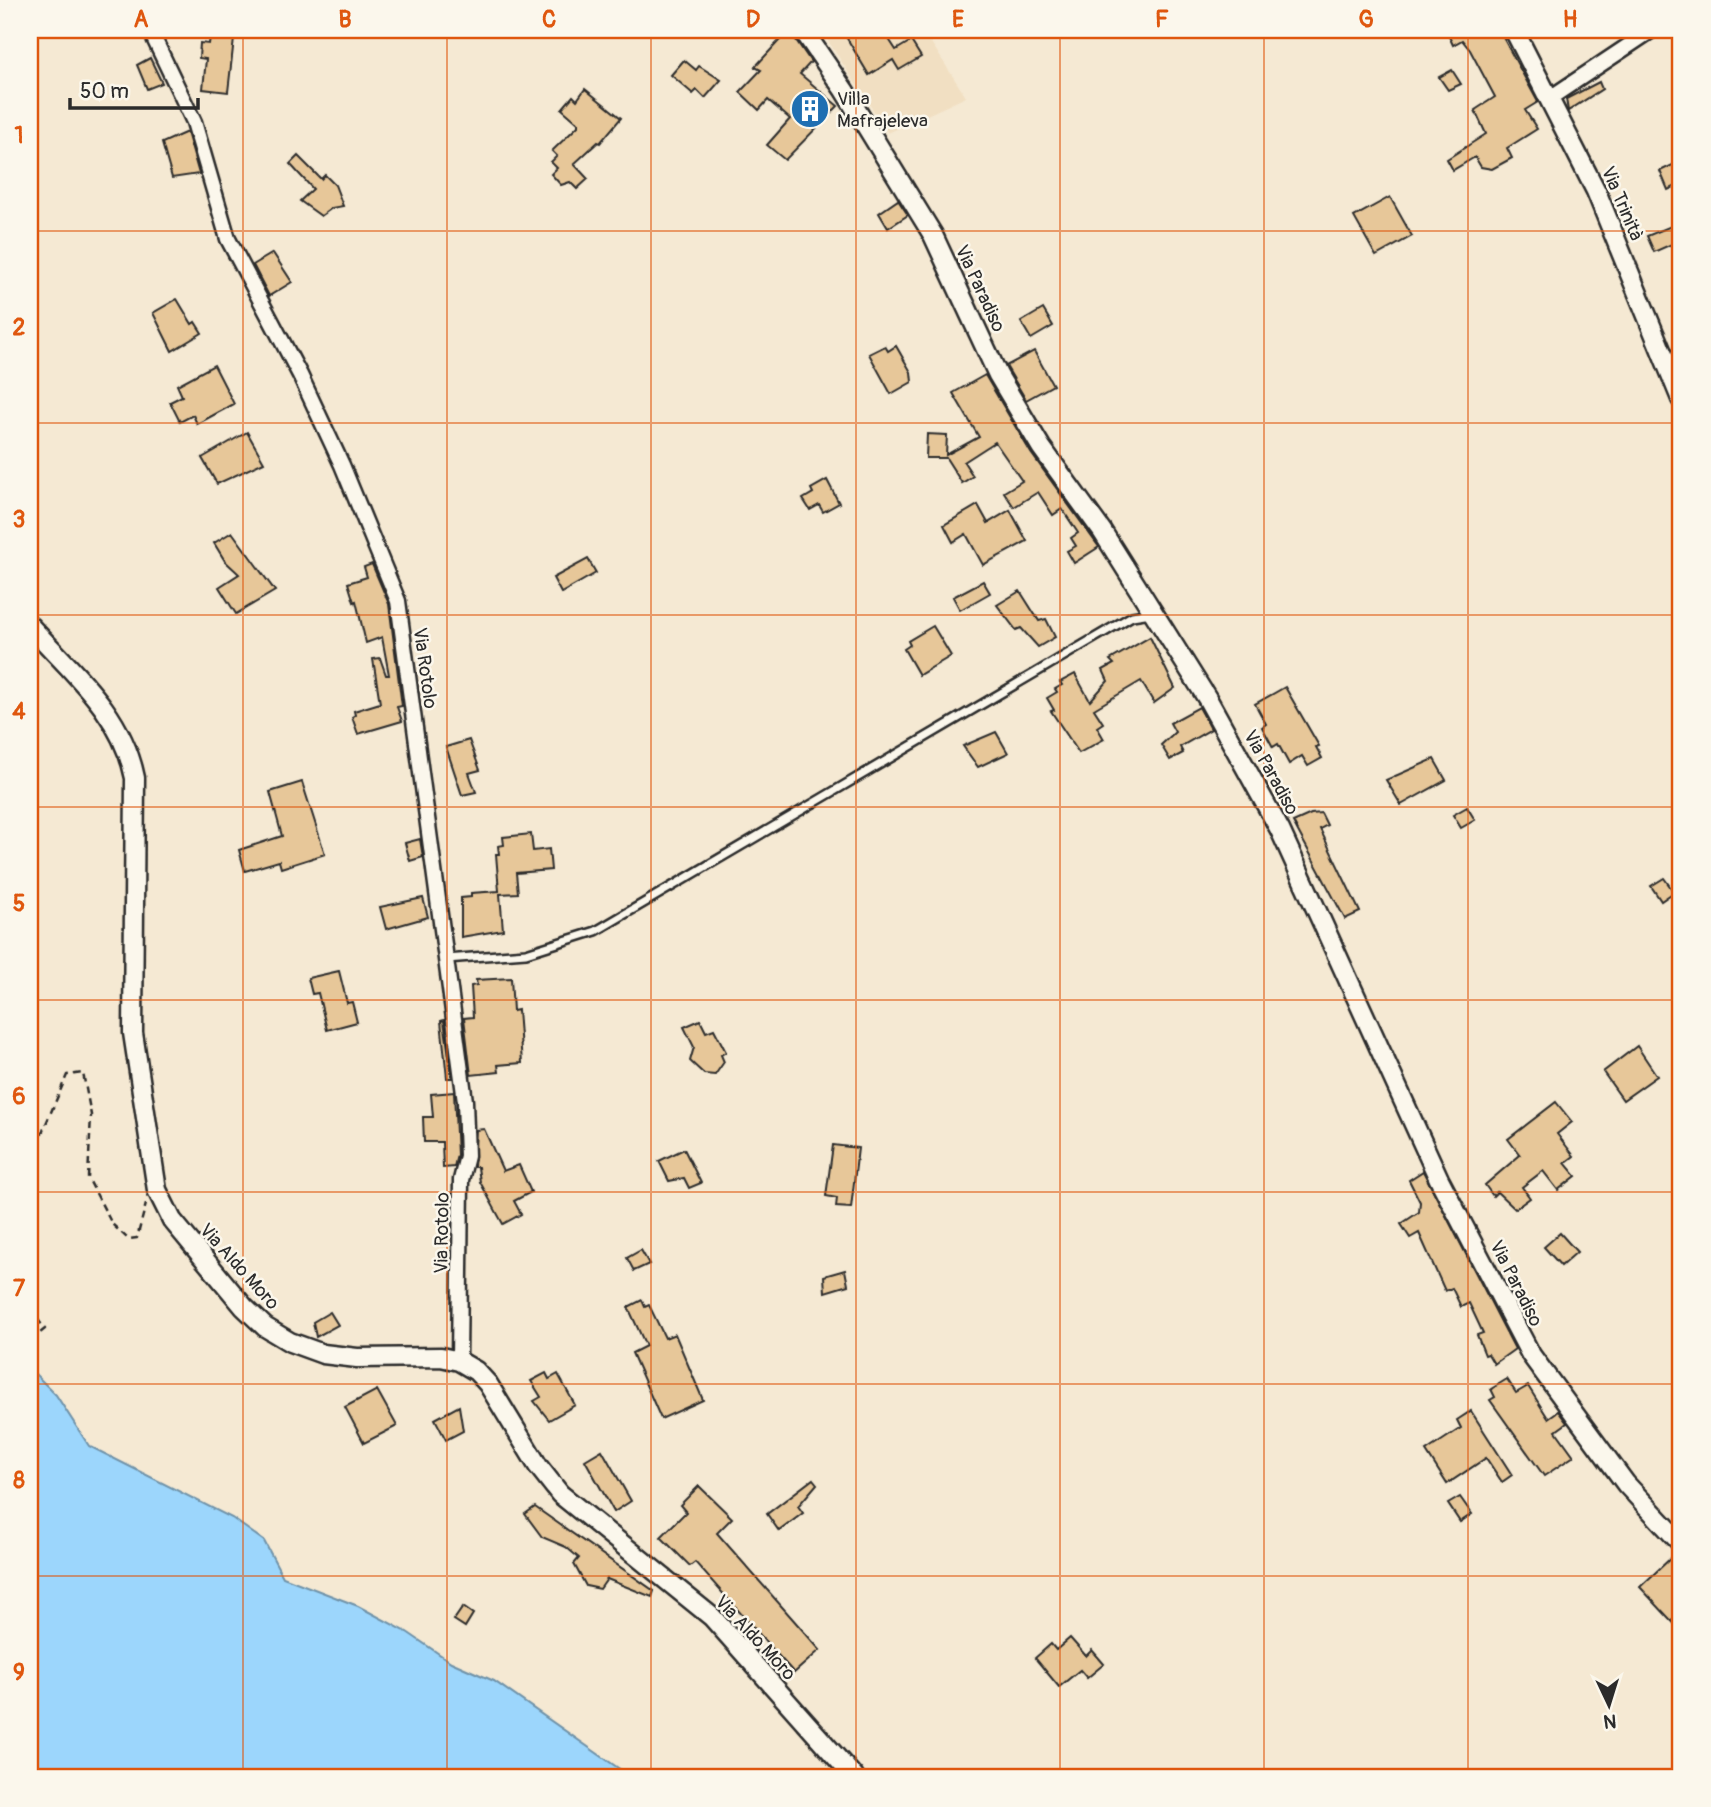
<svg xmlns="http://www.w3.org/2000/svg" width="1711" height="1807" font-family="Pangolin,sans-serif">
<rect width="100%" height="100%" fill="#f5e9d3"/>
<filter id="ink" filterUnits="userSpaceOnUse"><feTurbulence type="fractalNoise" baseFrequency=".0143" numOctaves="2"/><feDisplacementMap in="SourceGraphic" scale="14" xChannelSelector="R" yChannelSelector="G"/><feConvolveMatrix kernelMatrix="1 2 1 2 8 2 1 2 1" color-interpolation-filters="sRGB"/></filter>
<g filter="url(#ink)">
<!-- built -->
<polygon fill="#f1dfc2" points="821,30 923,30 966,97 888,133"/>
<!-- water -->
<polygon fill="#9cd6fc" stroke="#6f92a8" stroke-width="2" points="30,1369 56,1395 89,1446 232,1518 264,1541 283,1577 358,1606 407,1632 451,1662 494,1681 631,1777 30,1777"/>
<!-- building -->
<g fill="#e7c799" stroke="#2b2b2b" stroke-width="2">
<polygon points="211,30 235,30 228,92 203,89 206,59 199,58 200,43 209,44"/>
<polygon points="789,30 811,62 800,74 838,106 785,160 767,145 790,119 768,100 759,110 740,92 761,70 755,67"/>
<polygon points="842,30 883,30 896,50 911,41 921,57 899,70 893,60 869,75"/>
<polygon points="1446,30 1499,30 1538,102 1525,110 1537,129 1507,148 1512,158 1492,169 1481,167 1475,157 1453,170 1447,159 1486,134 1475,110 1495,97 1470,50 1462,40 1453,45"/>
<polygon points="150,58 162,83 147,89 137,65"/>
<polygon points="684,60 696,70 699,66 721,80 705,98 697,90 693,94 671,75"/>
<polygon points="1452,70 1461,84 1448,90 1439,77"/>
<polygon points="1599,82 1602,89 1568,111 1566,99"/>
<polygon points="585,89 621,118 600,143 598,142 574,164 588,179 577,189 570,182 561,185 551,174 557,168 551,162 557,156 552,151 578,126 578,123 562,109 573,96 577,100"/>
<polygon points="187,132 199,174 172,178 162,143"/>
<polygon points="298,156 321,179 325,175 335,185 343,206 332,208 321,216 300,201 313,189 290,164"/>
<polygon points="1681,161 1681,184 1668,190 1660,171"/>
<polygon points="1390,197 1412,236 1376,256 1354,217"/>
<polygon points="898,200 908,215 888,228 879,213"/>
<polygon points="1676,224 1681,240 1654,252 1647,236"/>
<polygon points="273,253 292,282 269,296 253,265"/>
<polygon points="177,299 192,324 195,322 202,333 172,351 153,313"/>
<polygon points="1043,309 1053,326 1031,339 1021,322"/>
<polygon points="885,346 888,351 896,346 911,372 912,382 891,394 869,354"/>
<polygon points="1034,351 1053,385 1026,400 1006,366"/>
<polygon points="214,365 234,404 197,424 193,415 180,422 170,402 182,396 177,385"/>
<polygon points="985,375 1031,453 1099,547 1074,563 1067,551 1076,546 1071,538 1078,533 1062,509 1053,515 1038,492 1014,507 1004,492 1022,481 995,442 964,462 973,476 962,483 946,458 926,458 927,434 947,435 946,455 979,437 953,393"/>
<polygon points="247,432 264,462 217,484 202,458"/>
<polygon points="827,480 839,503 823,512 819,505 810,510 803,499 813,493 811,489"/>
<polygon points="978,505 988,523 1010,510 1027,541 983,565 966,534 953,542 944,525"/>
<polygon points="232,532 275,591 236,614 219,587 239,574 225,561 214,543"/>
<polygon points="588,559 596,573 561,593 553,578"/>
<polygon points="372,564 389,604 402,706 397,707 402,721 358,734 352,717 355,715 354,711 380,703 373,659 380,658 386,675 389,675 382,637 366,643 356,601 354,602 348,583 367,577 364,567"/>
<polygon points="983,581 990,593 960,610 953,597"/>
<polygon points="1020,591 1039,621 1046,619 1055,637 1038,647 1021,628 1016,630 997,605"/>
<polygon points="933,626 951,656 919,675 904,649 910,645 908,641"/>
<polygon points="1150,637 1175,688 1154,703 1141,681 1094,709 1103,723 1097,727 1104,739 1079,753 1051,711 1054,710 1047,698 1057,692 1055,689 1062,685 1060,682 1075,674 1090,701 1108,681 1103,670 1114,664 1110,660"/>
<polygon points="1285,687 1319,746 1316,747 1322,758 1308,766 1302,756 1289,764 1278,744 1273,747 1262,727 1266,724 1255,704"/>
<polygon points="1199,707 1211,729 1180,747 1183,753 1170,760 1161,745 1175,732 1170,723"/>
<polygon points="996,732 1008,753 978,767 963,746"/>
<polygon points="469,740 480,770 469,773 476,792 462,795 446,747"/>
<polygon points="1434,759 1446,780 1401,805 1386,780"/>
<polygon points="302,782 325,854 281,868 279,861 245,871 239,850 282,836 270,792"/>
<polygon points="1467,807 1475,820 1461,828 1453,815"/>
<polygon points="1321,813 1327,825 1320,829 1360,912 1345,919 1293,822 1311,814"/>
<polygon points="531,834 533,851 549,849 551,870 516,873 518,893 500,894 503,930 461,937 461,898 471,897 471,893 499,891 496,854 499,854 498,846 504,845 503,837"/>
<polygon points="420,839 423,857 410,861 405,843"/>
<polygon points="1664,878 1674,892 1661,901 1651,886"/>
<polygon points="423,898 428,917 386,929 380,907"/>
<polygon points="339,971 347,1003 352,1002 357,1022 327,1030 318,993 312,994 308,978"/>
<polygon points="511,978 513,1011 518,1010 522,1063 498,1065 499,1072 471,1075 464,1018 473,1017 471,986 477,985 476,980"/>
<polygon points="444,1020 452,1078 447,1078 441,1021"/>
<polygon points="700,1020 706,1032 714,1029 726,1052 721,1055 724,1062 715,1075 704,1074 690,1061 694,1047 684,1027"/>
<polygon points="1637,1046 1657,1076 1623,1100 1603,1072"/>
<polygon points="454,1092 457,1155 454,1167 443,1168 442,1142 424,1142 423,1117 433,1117 431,1094"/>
<polygon points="1556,1102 1572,1122 1557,1134 1574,1156 1565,1163 1576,1176 1558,1190 1543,1171 1522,1187 1530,1198 1515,1209 1497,1192 1493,1196 1485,1185 1520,1155 1508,1139"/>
<polygon points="484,1129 503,1171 519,1165 531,1192 514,1201 521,1214 503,1224 480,1182 478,1167 474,1167 476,1130"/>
<polygon points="833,1145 858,1148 851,1208 836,1207 837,1198 826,1196"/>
<polygon points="684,1149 701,1183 689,1188 684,1178 669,1181 659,1161"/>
<polygon points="1423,1171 1515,1349 1494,1364 1488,1354 1485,1355 1477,1335 1483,1333 1469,1303 1461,1307 1452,1288 1445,1291 1419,1233 1410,1238 1401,1224 1419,1212 1420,1202 1409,1180"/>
<polygon points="1560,1233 1577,1252 1561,1266 1544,1247"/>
<polygon points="641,1250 649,1264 634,1271 627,1258"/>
<polygon points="845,1270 848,1285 825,1292 824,1276"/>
<polygon points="642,1300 645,1307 649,1305 665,1338 675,1334 703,1400 661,1419 632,1353 646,1346 628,1307"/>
<polygon points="330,1312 338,1325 316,1337 313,1322"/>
<polygon points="546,1373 549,1379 558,1374 575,1405 549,1420 534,1401 541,1397 531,1381"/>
<polygon points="1507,1379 1516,1393 1528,1386 1548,1418 1558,1411 1567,1423 1556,1431 1574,1456 1544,1476 1490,1400 1495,1397 1491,1389"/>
<polygon points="377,1390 397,1426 364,1443 345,1407"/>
<polygon points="459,1406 463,1431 446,1440 435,1419"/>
<polygon points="1471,1411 1512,1475 1502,1482 1486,1458 1447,1484 1426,1451 1461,1428 1457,1420"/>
<polygon points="602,1450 631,1501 614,1512 585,1460"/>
<polygon points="813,1479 817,1484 798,1506 803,1513 779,1531 767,1514"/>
<polygon points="699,1486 732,1518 717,1533 820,1650 794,1673 695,1562 690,1566 661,1537 686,1512 680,1505"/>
<polygon points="1460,1497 1472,1514 1460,1522 1448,1504"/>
<polygon points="535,1507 654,1591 652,1597 607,1579 600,1589 586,1586 574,1564 579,1558 566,1547 542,1537 525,1514"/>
<polygon points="1673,1556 1681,1565 1681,1631 1640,1587"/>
<polygon points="463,1607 473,1614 465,1627 454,1620"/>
<polygon points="1070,1638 1086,1656 1092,1650 1104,1664 1087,1678 1080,1670 1059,1687 1035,1658 1051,1644 1056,1650"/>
</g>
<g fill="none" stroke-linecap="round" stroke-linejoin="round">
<!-- service casing -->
<g stroke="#2b2b2b" stroke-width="12">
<polyline id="service" points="446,959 526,953 596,931 1132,616 1151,613"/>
</g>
<!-- minor casing -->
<g stroke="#2b2b2b" stroke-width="19">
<g id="minor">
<polyline points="150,30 194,122 228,239 300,375 342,465 398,601 465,1101 467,1156 461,1180 459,1361"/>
<polyline points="1550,98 1652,30"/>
</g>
</g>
<!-- tertiary casing -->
<g stroke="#2b2b2b" stroke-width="23">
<g id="tertiary">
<polyline points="803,30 844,90 933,235 998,375 1041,447 1102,531 1207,698 1280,830 1439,1179 1531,1355 1626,1484 1681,1543"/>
<polyline points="1514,30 1596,191 1681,399"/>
<path d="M 30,626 C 73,673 122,713 135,778 L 133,1033 L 157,1190 L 172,1220 L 244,1307 L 265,1327 L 290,1342 L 323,1354 L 357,1358 L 441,1357 L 459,1361 L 476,1371 L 488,1384 L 538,1466 L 560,1494 L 712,1617 L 854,1777"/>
</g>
</g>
<!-- path -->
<g stroke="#2b2b2b" stroke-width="2.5" stroke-dasharray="7 5" stroke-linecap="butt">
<polyline points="30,1115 33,1154 67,1075 83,1073 91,1115 88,1178 112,1224 128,1239 137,1238 146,1204"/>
<polyline points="30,1249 30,1286"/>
<polyline points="30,1309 45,1329 40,1333"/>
</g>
<!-- service -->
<use href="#service" stroke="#fbf7ec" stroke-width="7"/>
<!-- minor -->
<use href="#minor" stroke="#fbf7ec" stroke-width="14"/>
<!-- tertiary -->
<use href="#tertiary" stroke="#fbf7ec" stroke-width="18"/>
</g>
</g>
<!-- grid -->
<path fill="none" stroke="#df570e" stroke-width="2" stroke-opacity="0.55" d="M 243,30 L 243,1777M 447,30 L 447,1777M 651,30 L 651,1777M 856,30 L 856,1777M 1060,30 L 1060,1777M 1264,30 L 1264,1777M 1468,30 L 1468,1777M 30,231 L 1681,231M 30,423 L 1681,423M 30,615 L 1681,615M 30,807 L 1681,807M 30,1000 L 1681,1000M 30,1192 L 1681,1192M 30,1384 L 1681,1384M 30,1576 L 1681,1576"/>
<!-- icons -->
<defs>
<g id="building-disc" transform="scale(2.0125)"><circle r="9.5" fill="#1f6fb2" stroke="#fbf7ec"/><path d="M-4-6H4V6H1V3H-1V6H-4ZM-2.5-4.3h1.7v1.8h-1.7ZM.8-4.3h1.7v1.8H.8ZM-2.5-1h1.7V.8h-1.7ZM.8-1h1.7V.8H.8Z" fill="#fff"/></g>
</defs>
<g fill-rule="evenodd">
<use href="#building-disc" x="810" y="109"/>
</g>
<g text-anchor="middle" stroke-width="5" stroke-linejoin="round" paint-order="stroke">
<!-- poi labels -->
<g font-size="19" fill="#2b2b2b" stroke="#fbf7ec" text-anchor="start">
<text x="837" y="105">Villa<tspan x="837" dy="22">Mafrajeleva</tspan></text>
</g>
<!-- street labels -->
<g font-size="19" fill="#2b2b2b" stroke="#fbf7ec">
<text transform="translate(1623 203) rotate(67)" y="7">Via Trinità</text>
<text transform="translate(981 288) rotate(65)" y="7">Via Paradiso</text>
<text transform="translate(426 668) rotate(82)" y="7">Via Rotolo</text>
<text transform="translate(1272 772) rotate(61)" y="7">Via Paradiso</text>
<text transform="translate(441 1233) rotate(-89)" y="7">Via Rotolo</text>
<text transform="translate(240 1266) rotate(48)" y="7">Via Aldo Moro</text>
<text transform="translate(1517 1283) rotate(63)" y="7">Via Paradiso</text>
<text transform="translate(756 1637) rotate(47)" y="7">Via Aldo Moro</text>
</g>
</g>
<!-- margin -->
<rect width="1711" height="1807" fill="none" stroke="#fbf7ec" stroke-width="77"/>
<!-- north arrow -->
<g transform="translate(1609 1705) rotate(176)" stroke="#fbf7ec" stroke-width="5" paint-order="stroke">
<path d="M0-5L12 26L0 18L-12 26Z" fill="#2b2b2b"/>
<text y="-10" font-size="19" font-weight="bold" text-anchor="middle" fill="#2b2b2b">N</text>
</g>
<!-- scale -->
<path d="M70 98v10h128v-10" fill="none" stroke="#2b2b2b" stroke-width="3.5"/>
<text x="80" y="98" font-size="21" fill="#2b2b2b" stroke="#fbf7ec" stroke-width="5" paint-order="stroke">50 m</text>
<rect x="38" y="38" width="1634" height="1731" fill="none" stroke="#df570e" stroke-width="2.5"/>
<g font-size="23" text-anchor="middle" font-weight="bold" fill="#df570e">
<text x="141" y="27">A</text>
<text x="345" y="27">B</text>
<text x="549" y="27">C</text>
<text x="753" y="27">D</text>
<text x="958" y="27">E</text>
<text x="1162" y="27">F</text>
<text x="1366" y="27">G</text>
<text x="1570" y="27">H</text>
<text x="19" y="143">1</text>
<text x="19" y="335">2</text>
<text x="19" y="527">3</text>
<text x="19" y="719">4</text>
<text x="19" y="911">5</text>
<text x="19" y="1104">6</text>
<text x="19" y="1296">7</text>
<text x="19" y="1488">8</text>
<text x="19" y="1680">9</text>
</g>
</svg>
